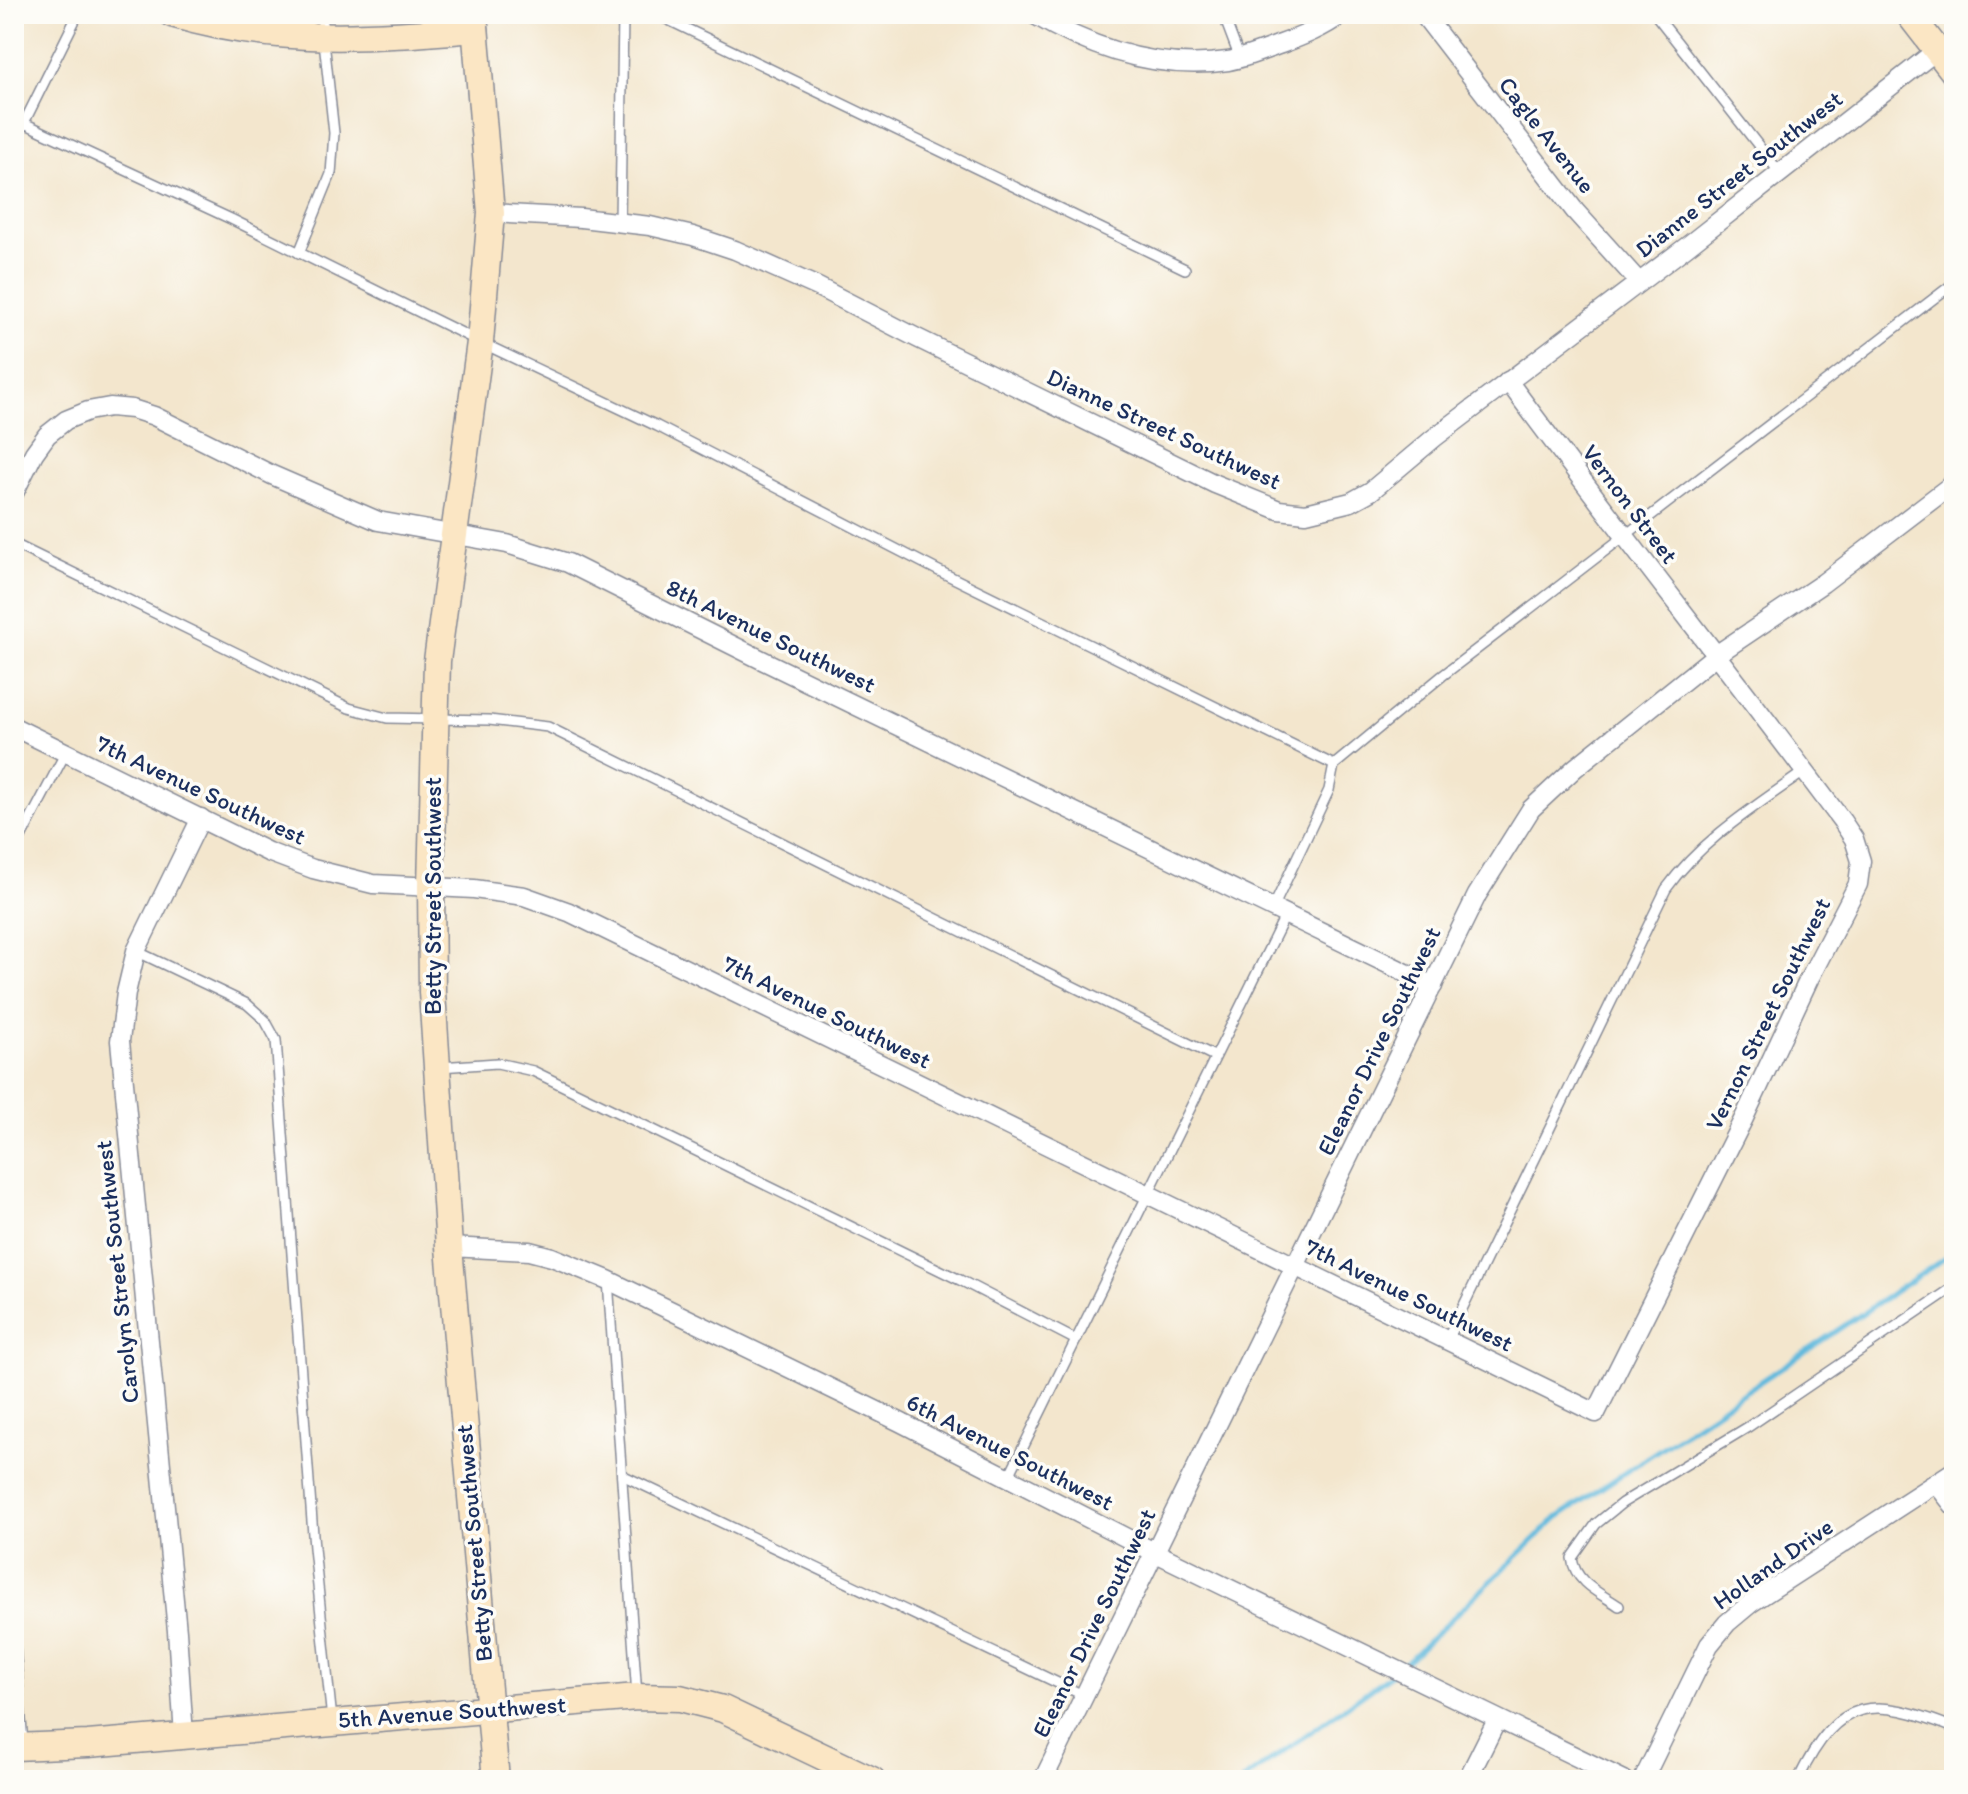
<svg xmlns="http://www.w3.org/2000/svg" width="1968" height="1794" font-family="Itim,sans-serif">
<rect width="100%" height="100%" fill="#fdfcf7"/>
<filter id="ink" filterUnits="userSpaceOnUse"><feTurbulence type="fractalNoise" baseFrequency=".0125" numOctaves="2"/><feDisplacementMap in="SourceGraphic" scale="16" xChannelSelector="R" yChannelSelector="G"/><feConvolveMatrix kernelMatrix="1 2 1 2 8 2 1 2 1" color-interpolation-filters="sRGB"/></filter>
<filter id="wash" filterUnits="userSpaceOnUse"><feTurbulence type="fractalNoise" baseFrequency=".006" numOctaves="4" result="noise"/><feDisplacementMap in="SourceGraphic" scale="32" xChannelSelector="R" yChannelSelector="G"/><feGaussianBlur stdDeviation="1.8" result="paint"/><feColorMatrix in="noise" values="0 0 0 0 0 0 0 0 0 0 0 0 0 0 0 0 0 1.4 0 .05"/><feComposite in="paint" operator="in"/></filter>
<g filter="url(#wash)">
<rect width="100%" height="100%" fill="#f3e6cd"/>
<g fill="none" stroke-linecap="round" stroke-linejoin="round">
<!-- stream -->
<g stroke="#60b9dd" stroke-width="5">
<polyline points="1400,1668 1557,1518 1954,1252"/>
<polyline points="1243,1780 1392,1674"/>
</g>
</g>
</g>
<g filter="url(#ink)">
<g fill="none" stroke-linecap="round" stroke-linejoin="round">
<!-- lane casing -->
<g stroke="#878a96" stroke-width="12">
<g id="lane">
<polyline points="656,14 1185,269"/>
<polyline points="1223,14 1240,59"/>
<polyline points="1655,14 1780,173"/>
<polyline points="24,123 231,219 480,342 657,426 937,570 1334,765"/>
<polyline points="14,143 78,14"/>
<polyline points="620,222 623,14"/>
<polyline points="299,253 331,174 334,133 321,14"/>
<polyline points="14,544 349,708 387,718 489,720 548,727 1214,1056"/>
<polyline points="14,851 66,752"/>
<polyline points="1273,908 1329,790 1334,765 1442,676 1954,283"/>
<polyline points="136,951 247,1004 265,1020 276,1040 314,1548 332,1720"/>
<polyline points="440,1067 497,1063 533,1071 960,1280 1076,1340"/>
<polyline points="608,1280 637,1696"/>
<path d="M 1447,1340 L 1666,889 C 1702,839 1756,806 1805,771"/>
<polyline points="622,1475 1085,1696"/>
<polyline points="1008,1478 1286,914"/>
<path d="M 1619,1606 C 1600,1593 1575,1583 1572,1558 L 1596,1524 L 1622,1503 L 1748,1427 L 1954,1287"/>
<polyline points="14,1635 23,1743"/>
<path d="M 1798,1780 C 1839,1695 1873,1696 1954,1728"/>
</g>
</g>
<!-- street casing -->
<g stroke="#878a96" stroke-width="21">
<g id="street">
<path d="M 1033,14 C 1092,49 1159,71 1228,61 C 1246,58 1264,50 1281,44 C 1303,36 1323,28 1342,14"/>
<polyline points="1423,14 1575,211 1638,281"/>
<polyline points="491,213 581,218 650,226 693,236 735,250 818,287 917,338 1215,484 1279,510 1306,513 1351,502 1371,491 1434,438 1686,247 1937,50"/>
<polyline points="14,493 34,453 47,435 66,420 88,411 110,407 132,409 154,416 272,475 378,521 507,544 568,563 762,660 1433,986"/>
<path d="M 14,727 L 268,852 L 313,869 L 373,884 L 474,889 L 524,896 L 569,912 L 1596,1413 L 1744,1118 L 1809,979 L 1858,884 L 1861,861 L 1854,839 L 1842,821 C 1732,673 1617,529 1508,381"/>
<polyline points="449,1247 529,1251 552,1257 608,1280 900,1422 1156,1553 1624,1780"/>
<polyline points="1936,1483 1954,1506"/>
<polyline points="184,1736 177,1631 120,1041 126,993 136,951 201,818"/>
<polyline points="1043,1780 1477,895 1531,809 1575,768 1716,655 1823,583 1954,483"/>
<polyline points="1467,1780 1497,1720"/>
<polyline points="1643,1780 1709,1645 1727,1623 1751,1603 1954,1471"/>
</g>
</g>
<!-- secondary casing -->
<g stroke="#878a96" stroke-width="29">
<g id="secondary">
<path d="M 172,14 C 275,45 370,38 475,29"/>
<polyline points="474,14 491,213 480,342 437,661 431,886 432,992 449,1247 496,1780"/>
<polyline points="1909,14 1954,72"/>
<polyline points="14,1747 88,1744 637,1697 680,1698 723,1709 872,1780"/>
</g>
</g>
<!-- lane -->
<use href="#lane" stroke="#fff" stroke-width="9"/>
<!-- street -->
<use href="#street" stroke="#fff" stroke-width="18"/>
<!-- secondary -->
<use href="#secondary" stroke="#fbe6c4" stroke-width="26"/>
</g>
</g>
<g text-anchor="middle" stroke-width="7" stroke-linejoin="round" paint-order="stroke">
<!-- street labels -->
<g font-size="24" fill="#1b2f5e" stroke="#fdfcf7">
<text transform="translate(1547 135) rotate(52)" y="8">Cagle Avenue</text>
<text transform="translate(1739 174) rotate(-38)" y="8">Dianne Street Southwest</text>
<text transform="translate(1164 429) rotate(25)" y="8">Dianne Street Southwest</text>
<text transform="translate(1630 504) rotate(53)" y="8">Vernon Street</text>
<text transform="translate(771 636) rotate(26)" y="8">8th Avenue Southwest</text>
<text transform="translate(201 790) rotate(25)" y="8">7th Avenue Southwest</text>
<text transform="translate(433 896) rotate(-90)" y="8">Betty Street Southwest</text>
<text transform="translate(827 1012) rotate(26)" y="8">7th Avenue Southwest</text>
<text transform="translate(1768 1014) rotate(-64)" y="8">Vernon Street Southwest</text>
<text transform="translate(1379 1041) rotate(-64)" y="8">Eleanor Drive Southwest</text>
<text transform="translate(117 1272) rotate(-96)" y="8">Carolyn Street Southwest</text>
<text transform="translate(1409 1295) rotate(26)" y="8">7th Avenue Southwest</text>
<text transform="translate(1010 1452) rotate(27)" y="8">6th Avenue Southwest</text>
<text transform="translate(474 1543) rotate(-95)" y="8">Betty Street Southwest</text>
<text transform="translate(1773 1564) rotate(-35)" y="8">Holland Drive</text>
<text transform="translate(1094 1623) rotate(-64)" y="8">Eleanor Drive Southwest</text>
<text transform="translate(452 1712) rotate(-4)" y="8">5th Avenue Southwest</text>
</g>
</g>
<!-- margin -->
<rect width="1968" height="1794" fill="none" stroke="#fdfcf7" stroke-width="48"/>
</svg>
